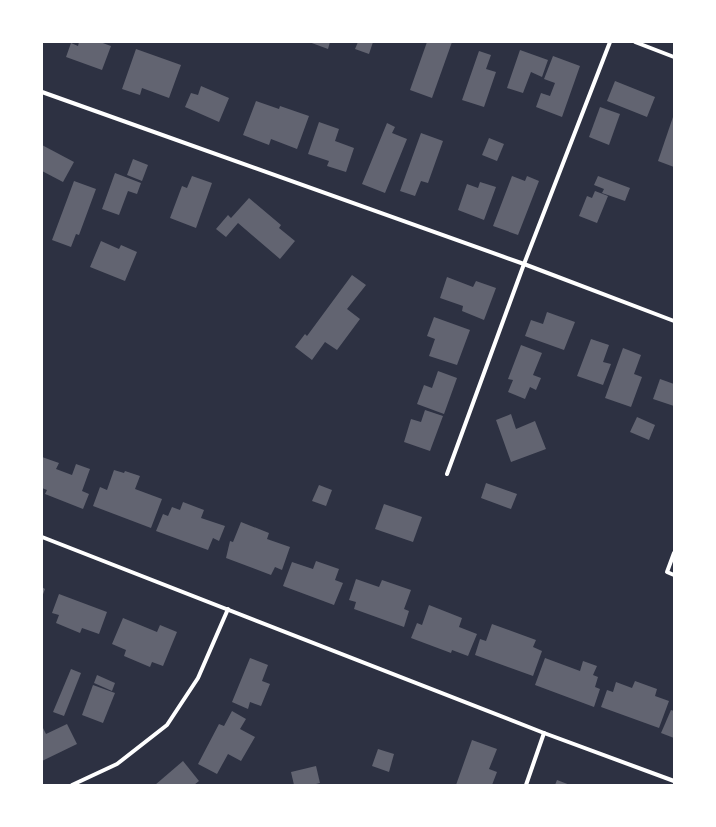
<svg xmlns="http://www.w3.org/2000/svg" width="716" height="827" font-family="Lato,sans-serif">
<rect width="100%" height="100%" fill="#2d3142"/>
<!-- building -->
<g fill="#626471">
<polygon points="79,42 100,42 111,46 102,70 66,57 71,43 78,46"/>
<polygon points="309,42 330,42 328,49"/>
<polygon points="358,42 373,42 369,54 355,49"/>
<polygon points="427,42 452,42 432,98 410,90"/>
<polygon points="136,49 181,65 169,98 142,88 140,95 122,89"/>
<polygon points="520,50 548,60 542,77 531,72 523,93 507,88"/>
<polygon points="479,51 491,55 486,69 496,72 484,107 462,100"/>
<polygon points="553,56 580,66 562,117 536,107 541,93 550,96 555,83 544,79"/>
<polygon points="615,81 655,97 647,117 607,101"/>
<polygon points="201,86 229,98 219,122 185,107 191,93 198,95"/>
<polygon points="256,101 279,109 280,106 309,116 297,149 271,139 269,145 243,135"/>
<polygon points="600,107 620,114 609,145 589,137"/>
<polygon points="674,114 674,167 658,161"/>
<polygon points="319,122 339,129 335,141 354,148 346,172 327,166 329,161 308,154"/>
<polygon points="387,123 395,127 392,133 407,139 385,193 362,184"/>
<polygon points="421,133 443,141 428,183 421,181 415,196 400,191"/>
<polygon points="489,138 504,144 497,161 482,155"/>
<polygon points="42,145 74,162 63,182 42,171"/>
<polygon points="133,159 148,165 142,181 127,175"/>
<polygon points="115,173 141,183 137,194 128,191 119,215 102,209"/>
<polygon points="192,176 212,183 196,228 170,218 182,186 187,188"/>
<polygon points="512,176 525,181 527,176 539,181 518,235 493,226"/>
<polygon points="598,176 630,188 625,201 602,193 604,189 594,185"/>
<polygon points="74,181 96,189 79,235 76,234 71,247 52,240"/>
<polygon points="480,182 496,187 484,220 458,210 467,184 478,188"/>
<polygon points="595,191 608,196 597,223 579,216 587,196 592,198"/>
<polygon points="249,198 281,225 279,228 295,241 280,259 238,223 226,237 216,229 228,215 231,218"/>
<polygon points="101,241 119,249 121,245 137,252 125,281 90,267"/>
<polygon points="352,275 366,285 347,309 360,319 337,350 325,342 312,360 295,347 305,334 307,336"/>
<polygon points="447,277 473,287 476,281 496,288 484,320 462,311 463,306 440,298"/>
<polygon points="547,312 575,322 564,350 525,336 531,320 543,324"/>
<polygon points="434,317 470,330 457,365 429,356 435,339 427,336"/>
<polygon points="591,339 609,345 603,362 611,364 603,385 577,376"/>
<polygon points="521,345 542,353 533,375 541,378 536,390 530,387 525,399 508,392 513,380 508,379"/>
<polygon points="623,348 641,355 634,374 642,377 631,407 605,398"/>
<polygon points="438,371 457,378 444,414 417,404 424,385 432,388"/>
<polygon points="660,379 674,384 674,406 653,399"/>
<polygon points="425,410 443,416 430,451 404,442 411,419 421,422"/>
<polygon points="511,414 516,429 535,421 546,449 511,462 496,420"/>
<polygon points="637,417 655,425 649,440 630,432"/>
<polygon points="42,457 59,463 56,469 72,475 76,464 90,469 82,491 89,494 83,509 45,494 47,490 42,488"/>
<polygon points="114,470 124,473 125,471 140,476 135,489 162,499 151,528 93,506 100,487 107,490"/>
<polygon points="486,483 517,494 511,509 481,498"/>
<polygon points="319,485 332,490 326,506 312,501"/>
<polygon points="183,502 204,510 201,518 225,526 219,541 213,538 208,550 156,531 163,514 168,516 172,507 180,510"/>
<polygon points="384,504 422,517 413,542 375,529"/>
<polygon points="241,522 269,533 267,539 290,547 282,570 275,567 271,575 226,558 230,541 233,542"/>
<polygon points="316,561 339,569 335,580 343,583 334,605 283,586 292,562 313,569"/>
<polygon points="356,579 379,587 382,580 411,590 404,609 409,611 404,627 354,609 356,602 349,600"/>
<polygon points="42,587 45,589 42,597"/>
<polygon points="59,594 107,612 99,634 82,628 80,633 56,623 59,615 52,613"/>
<polygon points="429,605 462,618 459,627 477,634 468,656 452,650 451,653 411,638 417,623 422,625"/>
<polygon points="123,618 157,632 160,625 177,632 163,666 152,662 150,667 124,656 126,650 112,644"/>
<polygon points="492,624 536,640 533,647 542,651 533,676 475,655 480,639 486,641"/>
<polygon points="250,658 268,665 262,681 270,684 261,706 250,702 248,709 232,702"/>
<polygon points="545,658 580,671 583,661 597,666 593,675 598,677 595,687 600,689 594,707 535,685"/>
<polygon points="71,669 81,673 64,716 53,712"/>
<polygon points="97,675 115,683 112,691 94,683"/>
<polygon points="635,681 657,689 655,696 669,701 659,728 601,707 607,690 613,692 616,682 632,688"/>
<polygon points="93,685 115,693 103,723 82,715"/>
<polygon points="671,710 674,711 674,738 661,733"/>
<polygon points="232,711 246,719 240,729 255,737 241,761 228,754 217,774 198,764 219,724 224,726"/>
<polygon points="67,724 77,744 42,761 42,726 46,734"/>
<polygon points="472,740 497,749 489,769 497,772 492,785 456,785"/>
<polygon points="378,749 394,754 389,772 372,766"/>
<polygon points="183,761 199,781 194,785 155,785"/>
<polygon points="316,766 320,783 312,785 294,785 291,772"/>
<polygon points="557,780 570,785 555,785"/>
</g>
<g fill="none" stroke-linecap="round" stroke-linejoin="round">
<!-- minor -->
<g stroke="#fff" stroke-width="4">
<polyline points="635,42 674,57"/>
<polyline points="42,92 524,264 674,321"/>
<polyline points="447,474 524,264 610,42"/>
<polyline points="42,537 544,733 674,781"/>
<polyline points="674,553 667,572 674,575"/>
<polyline points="72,785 117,764 167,725 198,678 228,609"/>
<polyline points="526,785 544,733"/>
</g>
</g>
<!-- border -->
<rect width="716" height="827" fill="none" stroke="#ffffff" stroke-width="86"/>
</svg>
